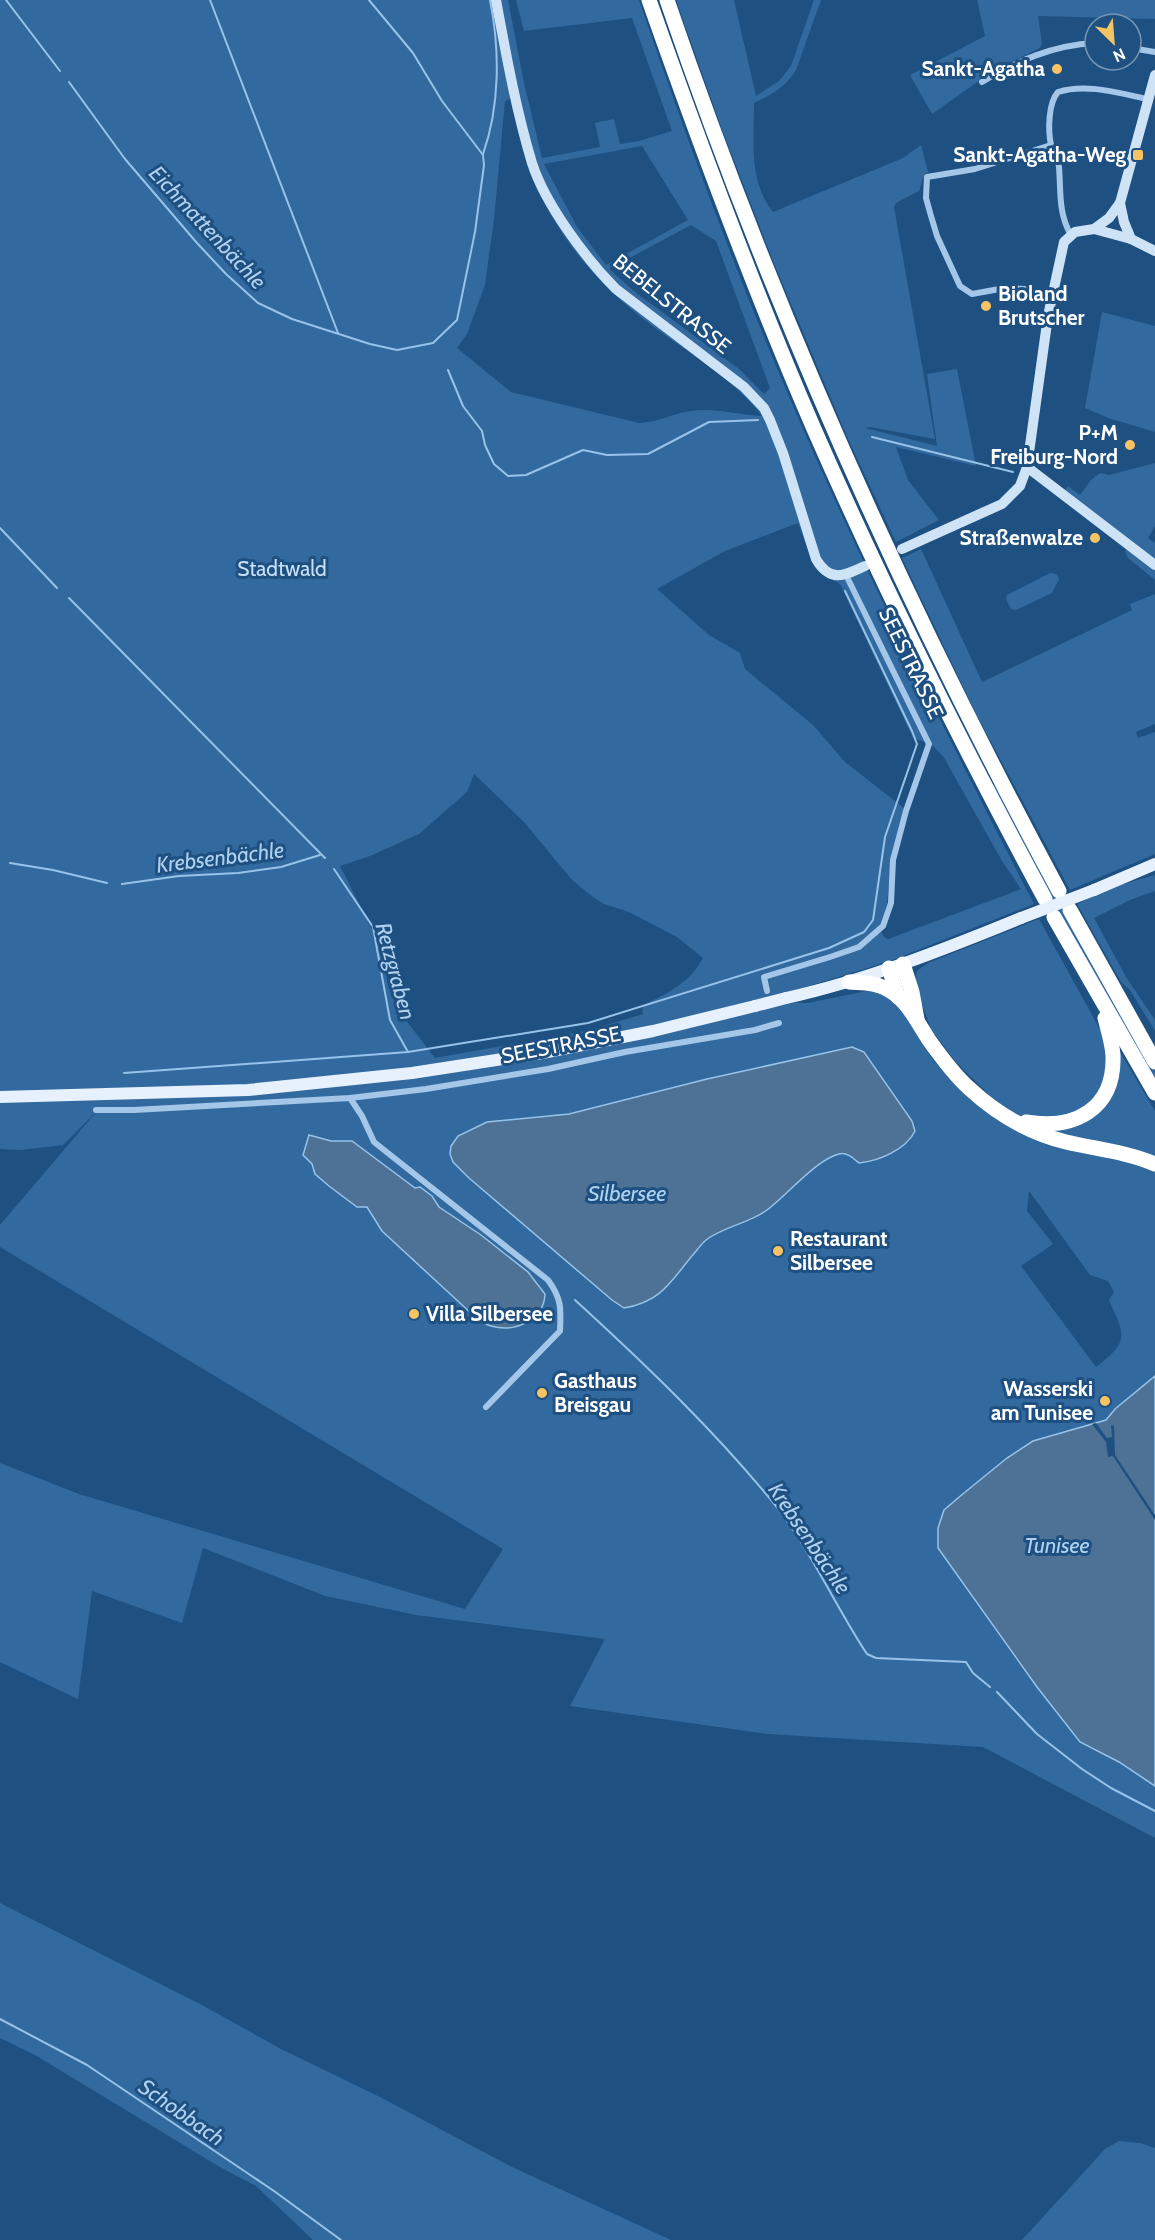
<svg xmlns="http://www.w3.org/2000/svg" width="1155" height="2240" font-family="Cabin,sans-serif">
<rect width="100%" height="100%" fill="#1e5081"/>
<!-- green -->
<g fill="#326a9f" fill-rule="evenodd">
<path d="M 0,0 L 508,0 L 524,83 L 542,158 L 600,147 L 595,123 L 614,119 L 620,144 L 639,141 L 672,131 L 632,18 L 524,31 L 516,0 L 639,0 C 685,134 734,269 790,399 C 864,571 948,738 1034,904 L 890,961 L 809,986 L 753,1001 L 808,1003 L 876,989 L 896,1001 L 933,1060 L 949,1078 L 990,1113 L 1155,1168 L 1155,1376 L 1115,1409 L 1106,1420 L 1057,1434 L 1007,1458 L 964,1493 L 944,1509 L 938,1528 L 938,1548 L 1037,1687 L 1080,1742 L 1119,1762 L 1155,1786 L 1155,1838 L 983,1747 L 768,1734 L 570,1706 L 605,1639 L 416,1615 L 325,1596 L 203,1548 L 182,1623 L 92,1591 L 78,1699 L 0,1662 L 0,1463 L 79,1494 L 465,1609 L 503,1549 L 0,1247 L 0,1225 L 97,1111 L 63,1145 L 21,1150 L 0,1149 ZM 511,98 C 518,126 522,155 534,181 C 558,238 601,288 650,324 C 688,353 733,378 762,416 C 739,415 714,407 690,411 C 671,414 660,422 639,423 L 511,392 L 457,348 L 467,334 L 485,285 L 494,219 L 505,101 ZM 642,146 L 688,220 L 606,265 L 577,227 L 544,164 ZM 691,225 L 716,241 L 770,388 L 764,394 L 739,369 L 635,292 L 609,269 ZM 798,523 L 815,568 L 823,575 L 840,584 L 913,738 L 931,744 L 943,756 L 1002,861 L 1021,889 L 888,939 L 884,937 L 879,927 L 887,904 L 891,861 L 904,808 L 845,762 L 813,725 L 745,669 L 740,653 L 709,635 L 657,589 L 725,551 ZM 474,774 L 524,822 L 572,880 L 593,897 L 604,904 L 629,912 L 677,937 L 703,958 C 690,983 666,994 642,1006 L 643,1014 L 590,1030 L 435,1058 L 408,1023 L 388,985 L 382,949 L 340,866 L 370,856 L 419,834 L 467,792 ZM 852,1047 L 864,1052 L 912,1121 L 915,1131 L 910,1141 L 901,1147 L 871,1161 L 841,1153 L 830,1157 L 809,1173 L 767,1210 L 752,1220 L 721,1231 L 705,1241 L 669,1285 L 624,1308 L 612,1300 L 469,1178 L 487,1122 L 569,1114 L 707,1079 ZM 1029,1191 L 1090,1275 L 1108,1281 L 1114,1292 L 1109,1300 C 1125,1336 1130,1341 1096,1367 L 1021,1266 L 1053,1244 L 1027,1211 Z"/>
<path d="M 676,0 L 734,0 L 756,96 L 779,81 L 791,66 L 814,0 L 821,0 L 796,70 C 786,87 771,95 754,103 C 754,141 748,180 773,212 L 903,158 L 921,145 L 928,172 L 923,178 L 919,191 L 896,203 L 894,207 L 935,439 L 870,427 L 865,428 L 937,446 L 927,374 L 957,369 L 976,466 L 896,447 L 908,480 L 939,520 L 896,542 L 848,439 L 775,266 L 721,127 Z"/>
<polygon points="977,0 1155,0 1155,19 1038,16 1042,43 1040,48 996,69 932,114 910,75 985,36"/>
<polygon points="1102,312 1155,326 1155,432 1108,418 1085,408"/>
<polygon points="1155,463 1155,526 1148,538 1155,543 1155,580 1128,558 1125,551 1129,545 1065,490 1068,486 1080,495 1091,480 1100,473 1109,475"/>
<polygon points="921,549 982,682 1132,610 1130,604 1155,594 1155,724 1136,732 1138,738 1155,732 1155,854 1070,890 975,712 902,558"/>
<polygon points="1050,573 1056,574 1059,579 1052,593 1016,610 1011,609 1006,599 1007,595"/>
<polygon points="995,784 1052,891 1155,1072 1155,1081 1076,944 991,786"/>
<polygon points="1155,875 1155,891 1130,900 1094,918 1126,977 1155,1020 1155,1031 1130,990 1121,982 1077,904 1113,887"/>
<polygon points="1039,919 1107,1042 1107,1078 1089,1106 1064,1119 1022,1117 1013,1113 992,1098 954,1060 931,1029 914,983 917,971 928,963"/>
<polygon points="1120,1052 1155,1111 1155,1160 1050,1133 1049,1129 1086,1118"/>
<polygon points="0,1903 202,2005 281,2049 380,2097 512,2167 671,2240 313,2240 256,2186 218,2166 35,2055 0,2038"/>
<polygon points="1119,2141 1140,2143 1155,2148 1155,2240 1022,2240 1105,2149"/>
</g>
<!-- water -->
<g fill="#4e7296" stroke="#97c3ea" stroke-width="1.5">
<path d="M 852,1047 L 864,1052 L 912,1121 L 915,1131 C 906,1150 878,1161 859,1163 C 853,1158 847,1152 839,1154 C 817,1159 786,1196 767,1210 C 748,1224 724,1226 706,1240 C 700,1245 696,1252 691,1257 C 670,1283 660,1302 624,1308 L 612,1300 L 469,1178 L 453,1162 L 450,1154 L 451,1146 L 458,1136 L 487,1122 L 569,1114 L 707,1079 Z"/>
<path d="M 309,1135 L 331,1141 L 352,1141 L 415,1188 L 420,1187 L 432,1196 L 439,1207 L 481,1235 L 528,1272 L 545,1294 C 544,1320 515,1333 491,1326 C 485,1325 479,1319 474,1316 L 382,1231 L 367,1207 L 357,1207 L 329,1186 L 315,1174 L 312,1164 L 303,1155 Z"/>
<polygon points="1155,1376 1155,1786 1119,1762 1080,1742 1037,1687 938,1548 938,1528 944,1510 964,1493 1007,1458 1033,1441 1106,1420 1115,1409"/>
</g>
<!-- pier -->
<polygon fill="#1e5081" points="1096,1423 1107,1438 1112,1437 1111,1425 1114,1426 1115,1455 1155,1515 1155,1520 1113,1456 1108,1457 1106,1442 1092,1424"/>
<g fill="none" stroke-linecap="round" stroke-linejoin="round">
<!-- stream -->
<g stroke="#97c3ea" stroke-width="2">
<polyline points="6,0 60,71"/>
<polyline points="210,0 338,333"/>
<polyline points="69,82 125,159 197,243 226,274 258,303 292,319 370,344 397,350 433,343 457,320 475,232 484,165 483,155 442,101 413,53 369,0"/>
<path d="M 483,154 C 500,106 500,50 490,0"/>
<polyline points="448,370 463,406 482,431 485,445 494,464 508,476 526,475 583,450 607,455 648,454 709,422 758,420"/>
<polyline points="872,437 1013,472"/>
<polyline points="0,528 57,588"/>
<polyline points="69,598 325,858"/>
<polyline points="10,863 53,870 107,883"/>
<polyline points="334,869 373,927 390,1020 408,1052"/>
<polyline points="122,884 179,876 238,873 281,867 320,855"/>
<polyline points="124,1073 408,1052 588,1023 829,948 864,932 873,920 885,837 917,744 912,731 845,591"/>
<path d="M 575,1300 C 646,1365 715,1431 776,1506 C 811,1551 836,1607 867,1654 L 876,1658 L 966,1662 L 973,1673 L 990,1687"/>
<polyline points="997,1692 1037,1734 1082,1769 1111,1788 1155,1811"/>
<polyline points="0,2019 87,2065 274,2191 341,2240"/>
</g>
<!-- street -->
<g stroke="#a4c7e9" stroke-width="6">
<polyline points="1131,48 1155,52"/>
<path d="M 982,82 C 1017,61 1053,45 1095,43"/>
<polyline points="1051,145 975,169 927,177 926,198 931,216 937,236 960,286 972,294 1005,288 1024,289 1052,295"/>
<path d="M 1071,235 C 1058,213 1061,191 1059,167 C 1058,159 1053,153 1051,145 C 1048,131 1048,103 1058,92 C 1086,83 1119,93 1147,99"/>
<polyline points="767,991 764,977 830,957 859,947 883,926 891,903 893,860 906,811 929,744 846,575"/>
<path d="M 350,1098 L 362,1116 L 374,1142 L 548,1280 C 562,1299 561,1309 560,1331 L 486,1407"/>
<polyline points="96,1110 134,1110 350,1098 426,1089 548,1069 625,1052 755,1030 779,1023"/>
</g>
<!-- secondary -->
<g stroke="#cfe3f7" stroke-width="10">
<path d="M 496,0 C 506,54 516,110 532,163 C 545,204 586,259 616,289 L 744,387 L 764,408 L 770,420 L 783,453 L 816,559 C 830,583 844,576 865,566"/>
<polyline points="1094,229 1109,218 1120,203"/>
<polyline points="1131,239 1124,222 1120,203 1155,75"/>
<polyline points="1027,467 1155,565"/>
<polyline points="902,549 1002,504 1020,486 1027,467 1048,316 1064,242 1075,232 1094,229 1131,239 1155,251"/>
</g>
<!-- primary -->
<g stroke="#e7f1fe" stroke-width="12">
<polyline points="1094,890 1155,864"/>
<path d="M 786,998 C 867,980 945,949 1021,918"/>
<polyline points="0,1097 248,1090 412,1073 542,1053 653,1031 755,1006"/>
</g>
<!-- highway -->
<g stroke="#fff" stroke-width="15">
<path d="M 649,0 C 700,145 753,288 814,429 C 884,589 962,745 1045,899"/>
<path d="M 667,0 C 772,308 905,605 1059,891"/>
<polyline points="1070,910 1155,1062"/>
<polyline points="1054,917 1155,1093"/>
<polyline points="903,964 912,992 917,1019"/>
<polyline points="889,968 898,997"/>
<path d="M 849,982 C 860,983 874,982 885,988 C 906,997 917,1022 929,1040 C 941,1057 954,1075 970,1089 C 997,1114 1030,1133 1066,1142 C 1096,1149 1127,1152 1155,1164"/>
<path d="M 1026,1122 C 1074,1130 1115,1110 1113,1055 C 1112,1042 1108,1030 1105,1018"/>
</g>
<!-- primary-bridge -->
<g stroke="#e7f1fe" stroke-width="12">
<polyline points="1021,918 1094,890"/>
<polyline points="755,1006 786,998"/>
</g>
</g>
<!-- markers -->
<g fill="#f7c363" stroke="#1e5081" stroke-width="2">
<circle cx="1057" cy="69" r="6"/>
<rect x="1132" y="149" width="12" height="12" rx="3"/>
<circle cx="986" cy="306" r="6"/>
<circle cx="1130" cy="445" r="6"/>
<circle cx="1095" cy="538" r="6"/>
<circle cx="778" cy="1251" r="6"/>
<circle cx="414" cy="1314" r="6"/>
<circle cx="542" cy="1393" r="6"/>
<circle cx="1105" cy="1401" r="6"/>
</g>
<g text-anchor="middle" stroke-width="6" stroke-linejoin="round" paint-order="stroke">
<!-- poi labels -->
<g font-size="21" font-weight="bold" fill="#fff" stroke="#1e5081" text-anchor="end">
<text x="1045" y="76">Sankt-Agatha</text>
<text x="1126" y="162">Sankt-Agatha-Weg</text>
<text x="998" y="301" text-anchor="start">Bioland<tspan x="998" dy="24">Brutscher</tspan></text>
<text x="1118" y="440">P+M<tspan x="1118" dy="24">Freiburg-Nord</tspan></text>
<text x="1083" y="545">Straßenwalze</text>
<text x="790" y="1246" text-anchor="start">Restaurant<tspan x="790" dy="24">Silbersee</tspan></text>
<text x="426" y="1321" text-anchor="start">Villa Silbersee</text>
<text x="554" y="1388" text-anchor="start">Gasthaus<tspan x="554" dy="24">Breisgau</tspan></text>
<text x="1093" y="1396">Wasserski<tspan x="1093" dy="24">am Tunisee</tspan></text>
</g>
<!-- street labels -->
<g font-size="21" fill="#fff" stroke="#1e5081">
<text transform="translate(672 304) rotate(39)" y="7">BEBELSTRASSE</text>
<text transform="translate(911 663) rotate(64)" y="7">SEESTRASSE</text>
<text transform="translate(561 1045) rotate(-11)" y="7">SEESTRASSE</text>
</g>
<!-- park labels -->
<g font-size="21" fill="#c8e0f7" stroke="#1e5081">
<text x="282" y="576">Stadtwald</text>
</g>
<!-- water labels -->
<g font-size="22" font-style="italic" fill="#afd1f0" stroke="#1e5081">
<text transform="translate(208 227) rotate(47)" y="8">Eichmattenbächle</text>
<text transform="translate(220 857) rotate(-7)" y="8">Krebsenbächle</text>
<text transform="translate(396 971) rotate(75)" y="8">Retzgraben</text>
<text x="627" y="1201">Silbersee</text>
<text transform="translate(810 1538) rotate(56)" y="8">Krebsenbächle</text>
<text x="1057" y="1553">Tunisee</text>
<text transform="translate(182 2112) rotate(35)" y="8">Schobbach</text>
</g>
</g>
<!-- north arrow -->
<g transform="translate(1113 42) rotate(155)"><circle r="28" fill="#1e5081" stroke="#7896b3" stroke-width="1.5"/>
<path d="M0-4.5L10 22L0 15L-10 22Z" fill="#f7c363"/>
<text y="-9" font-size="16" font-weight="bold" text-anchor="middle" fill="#ffffff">N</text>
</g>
</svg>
